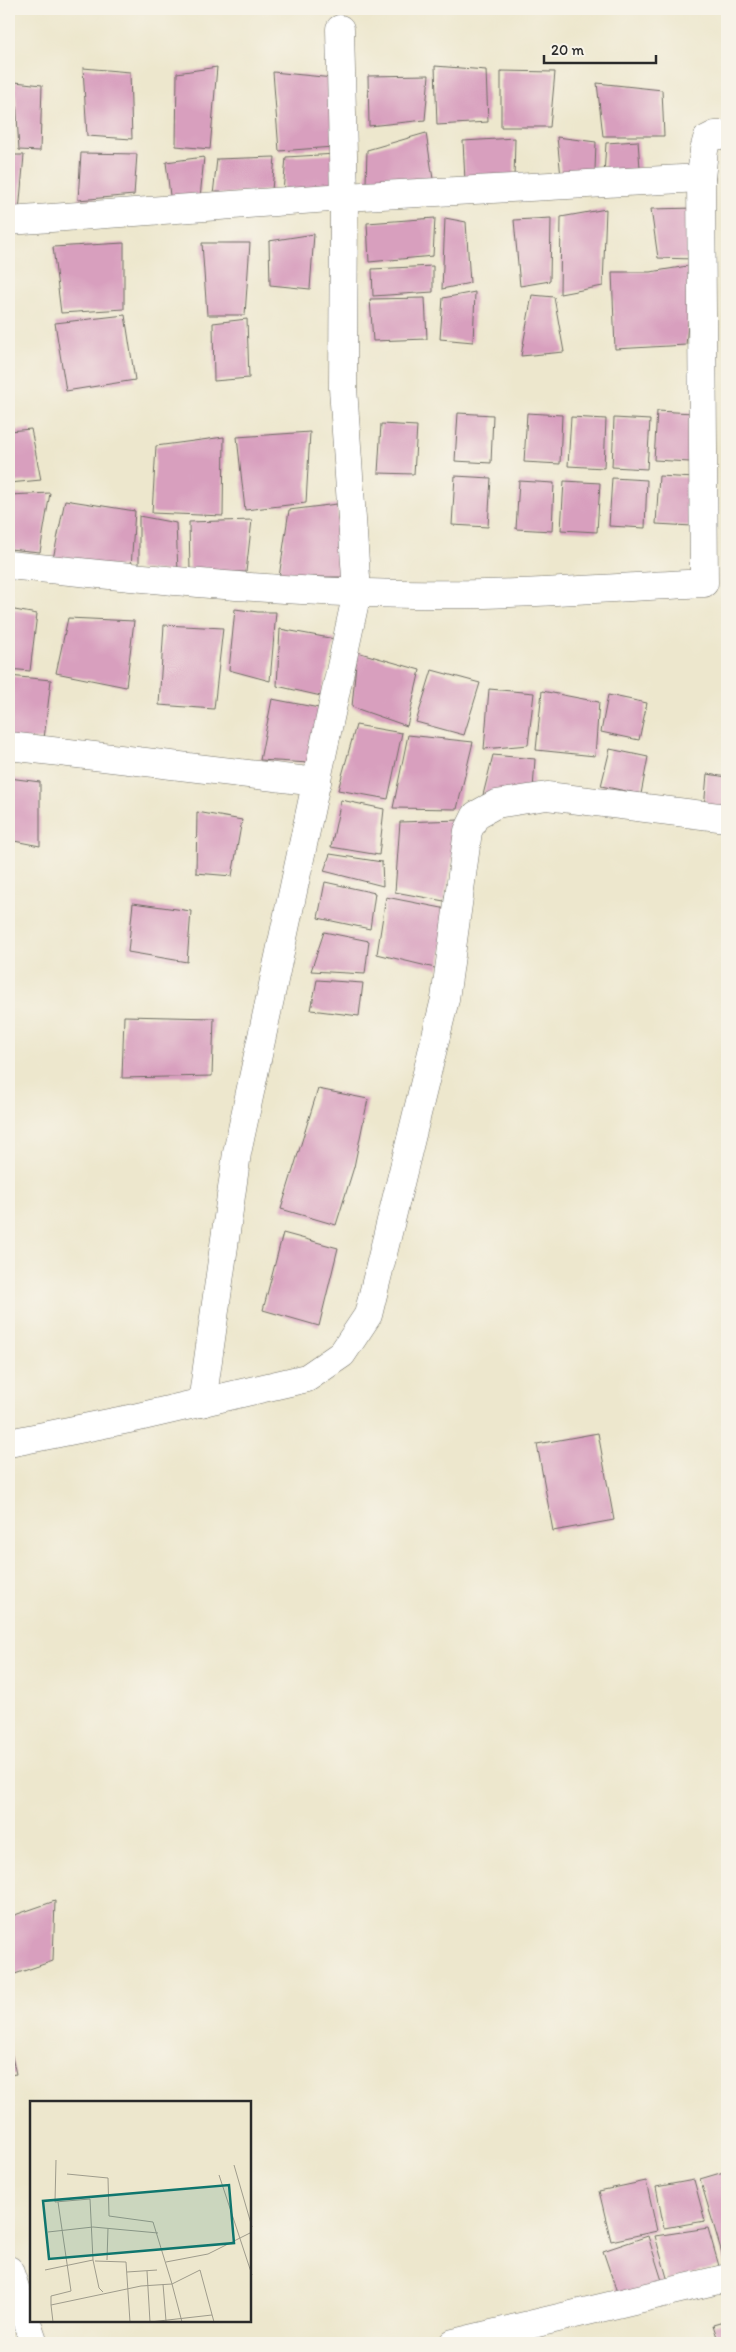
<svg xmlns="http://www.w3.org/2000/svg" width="736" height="2352" font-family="Itim,sans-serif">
<rect width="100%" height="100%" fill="#f7f3e8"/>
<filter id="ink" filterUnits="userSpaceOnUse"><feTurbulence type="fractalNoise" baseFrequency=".02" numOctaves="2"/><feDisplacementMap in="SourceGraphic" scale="10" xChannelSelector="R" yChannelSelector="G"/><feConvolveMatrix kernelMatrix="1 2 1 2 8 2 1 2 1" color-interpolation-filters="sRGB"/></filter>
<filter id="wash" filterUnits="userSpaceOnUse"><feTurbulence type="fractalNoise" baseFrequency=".0096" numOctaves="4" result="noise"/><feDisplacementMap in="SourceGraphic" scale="20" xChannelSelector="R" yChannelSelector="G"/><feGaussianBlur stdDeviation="1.12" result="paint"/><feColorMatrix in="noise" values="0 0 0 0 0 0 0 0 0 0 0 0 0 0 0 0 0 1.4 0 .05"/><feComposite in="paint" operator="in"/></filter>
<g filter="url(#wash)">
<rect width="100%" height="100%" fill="#ede7cd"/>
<g id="blocks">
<!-- building -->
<g fill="#d89fbe">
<polygon points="435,66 486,70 488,122 437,125"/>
<polygon points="217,67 210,149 176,146 177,73"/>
<polygon points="83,68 130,72 132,139 87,136"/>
<polygon points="501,71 555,72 550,127 501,127"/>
<polygon points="273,72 333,78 333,147 279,151"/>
<polygon points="429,75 425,120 369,126 368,76"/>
<polygon points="15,82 42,85 40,151 19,150"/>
<polygon points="597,83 662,90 664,136 603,136"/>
<polygon points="426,133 433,179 366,183 367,150"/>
<polygon points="557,137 596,142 595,170 561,177"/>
<polygon points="515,138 514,179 465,181 463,141"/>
<polygon points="638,141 640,168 604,175 606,143"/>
<polygon points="81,153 137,154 134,195 78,200"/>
<polygon points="336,154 337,188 283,192 286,157"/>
<polygon points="9,155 24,155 19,212 9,213"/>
<polygon points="204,157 200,198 171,204 166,162"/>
<polygon points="275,157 272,190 213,195 217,159"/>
<polygon points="696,208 694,259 658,258 651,209"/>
<polygon points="606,209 603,286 560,294 561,217"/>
<polygon points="435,218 433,256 369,262 367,223"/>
<polygon points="445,218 466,222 470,283 442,289"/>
<polygon points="551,218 550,281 520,286 514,220"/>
<polygon points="314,234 310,289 270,285 269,241"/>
<polygon points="124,243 124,309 61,313 53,247"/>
<polygon points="202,243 250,243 245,315 207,315"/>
<polygon points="694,265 686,345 615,349 612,272 650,272"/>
<polygon points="433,266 433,292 373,296 372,269"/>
<polygon points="475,292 473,342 440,339 443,298"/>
<polygon points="532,295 554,297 564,352 521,356"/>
<polygon points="425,298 427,339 373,341 370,299"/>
<polygon points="125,315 135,380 66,391 55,323"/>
<polygon points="247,319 249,378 214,381 213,323"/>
<polygon points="657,411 693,413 690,462 654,460"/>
<polygon points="458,413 493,415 491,463 455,461"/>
<polygon points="527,413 562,415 560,464 524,462"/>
<polygon points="571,417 606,419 604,468 568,466"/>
<polygon points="614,418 650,420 647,469 612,467"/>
<polygon points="381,424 417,426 414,474 378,473"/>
<polygon points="31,429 41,480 9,483 9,431"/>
<polygon points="310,432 306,503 245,510 237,437"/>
<polygon points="224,437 223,516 152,513 156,446"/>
<polygon points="455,476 491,478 488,527 452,525"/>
<polygon points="659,476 695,478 692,526 656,524"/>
<polygon points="612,478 647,480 645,528 609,526"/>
<polygon points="519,481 554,483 552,531 516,529"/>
<polygon points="564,481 600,483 597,532 561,530"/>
<polygon points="50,493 40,552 9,549 9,495"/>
<polygon points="65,500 135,511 131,567 52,564"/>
<polygon points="337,504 343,577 279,577 289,510"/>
<polygon points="139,516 176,523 178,572 139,569"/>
<polygon points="252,520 246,572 190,572 189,522"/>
<polygon points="9,609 37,614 30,671 9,669"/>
<polygon points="235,609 258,612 276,612 270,681 229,670"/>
<polygon points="68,618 134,621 126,687 56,673"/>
<polygon points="164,625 223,628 214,709 159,705"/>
<polygon points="280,629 335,639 321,696 277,686"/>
<polygon points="357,652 420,670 407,726 352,707"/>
<polygon points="432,670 480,683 464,735 416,722"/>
<polygon points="9,676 51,680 44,739 9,740"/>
<polygon points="489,689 534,693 528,745 484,749"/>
<polygon points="542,691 599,702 595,756 536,750"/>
<polygon points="608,695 647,703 639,740 601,732"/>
<polygon points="272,699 319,708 309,763 260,760"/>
<polygon points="356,725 402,733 388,799 338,790"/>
<polygon points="408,735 473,742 457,809 393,808"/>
<polygon points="610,749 648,757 641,794 601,786"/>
<polygon points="493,755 535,759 533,790 483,795"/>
<polygon points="707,774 727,777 727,795 724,811 704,809"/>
<polygon points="9,778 40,782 40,846 9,840"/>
<polygon points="341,800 384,809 379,855 331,847"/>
<polygon points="197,812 242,820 232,876 196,873"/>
<polygon points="460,820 444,901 395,892 400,822"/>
<polygon points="330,854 382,862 383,886 324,871"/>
<polygon points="325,882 375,893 370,929 318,918"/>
<polygon points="386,897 447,909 439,969 377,954"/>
<polygon points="133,903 191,911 187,962 128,952"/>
<polygon points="324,932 369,941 365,974 311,971"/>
<polygon points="317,980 363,983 359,1016 311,1010"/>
<polygon points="124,1016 214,1018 212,1076 122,1078"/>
<polygon points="318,1089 368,1099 354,1167 336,1225 281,1209"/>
<polygon points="283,1233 338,1248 319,1326 263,1310"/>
<polygon points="598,1433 614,1520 553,1531 537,1444"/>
<polygon points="55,1901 53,1961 9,1976 9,1917"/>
<polygon points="9,2044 16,2074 9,2075"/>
<polygon points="727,2171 727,2270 700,2179"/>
<polygon points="694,2180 705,2221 664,2228 656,2187"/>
<polygon points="646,2181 657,2231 611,2241 599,2191"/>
<polygon points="708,2228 719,2266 668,2281 655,2236"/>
<polygon points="648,2236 664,2287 620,2301 603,2251"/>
<polygon points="727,2321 727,2343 719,2343 713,2325"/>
</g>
</g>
</g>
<g filter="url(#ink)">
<use href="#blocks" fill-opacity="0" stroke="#6f6d64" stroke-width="1"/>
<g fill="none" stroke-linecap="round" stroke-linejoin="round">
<!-- minor casing -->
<g stroke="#6f6d64" stroke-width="29">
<g id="minor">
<polyline points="9,221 344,197 701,178"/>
<path d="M 9,565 C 166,581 326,597 485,594 C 558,592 631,587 704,583 L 701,178 L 704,150 L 707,139 L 715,135 L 727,135"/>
<polyline points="9,746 317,782"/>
<polyline points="202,1403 237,1153 357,592 343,388 344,197 340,29"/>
<polyline points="9,1443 134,1418 307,1378 342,1354 368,1315 445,999 468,831 476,815 496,804 547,796 727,818"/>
<polyline points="9,2270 34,2343"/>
<polyline points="453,2343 727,2278"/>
</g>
</g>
<!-- minor -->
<use href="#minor" stroke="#fff" stroke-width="28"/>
</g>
</g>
<!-- overview -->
<g transform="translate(30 2101)">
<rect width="221" height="221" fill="#ede7cd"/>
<path fill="none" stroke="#9f9c8c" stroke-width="1" d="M 26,59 L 25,101 L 60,98 L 63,159M 204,64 L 222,126M 37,73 L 78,77 L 79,115 L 123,121 L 142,183 L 170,169 L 184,221M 189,74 L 222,174M 18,131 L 63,126 L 128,132M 77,159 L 78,127M 65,160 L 96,161 L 100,221M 136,161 L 178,153 L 222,131M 15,169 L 63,159 L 69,187 L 73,191M 117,170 L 120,221M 97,171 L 127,169M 133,183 L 136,220M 21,204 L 21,195 L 41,190 L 28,101M 23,221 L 21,204 L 111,185 L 142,183 L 152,221M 120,221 L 182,214"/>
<path fill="#0f766e" fill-opacity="0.15" stroke="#0f766e" stroke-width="2.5" d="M 199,84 L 204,142 L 19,158 L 13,100 Z"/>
<rect width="221" height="221" fill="none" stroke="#2b2b2b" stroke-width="2.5"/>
</g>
<!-- margin -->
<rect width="736" height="2352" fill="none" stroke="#f7f3e8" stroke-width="30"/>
<!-- scale -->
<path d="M544 55v8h112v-8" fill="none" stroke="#2b2b2b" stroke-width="2.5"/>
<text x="551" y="55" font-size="15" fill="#2b2b2b" stroke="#f7f3e8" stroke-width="4" paint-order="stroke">20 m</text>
</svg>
